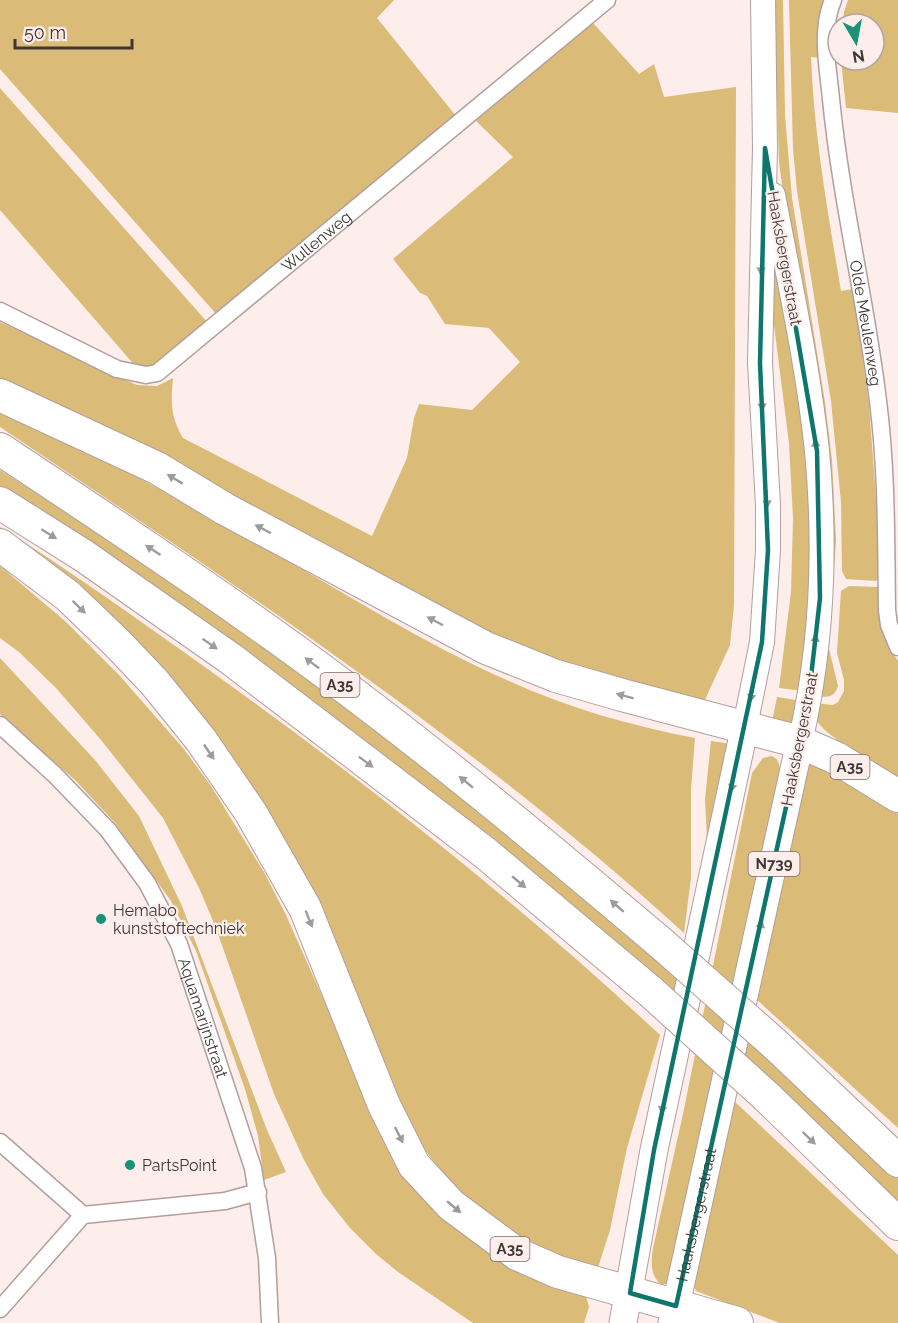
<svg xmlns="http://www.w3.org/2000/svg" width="898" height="1323" font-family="Raleway,sans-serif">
<rect width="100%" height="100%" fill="#fdeeeb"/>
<!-- green -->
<g fill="#dabb78">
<polygon points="0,0 394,0 377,18 456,116 217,315 0,69"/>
<path d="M 774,0 L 783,0 L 785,115 L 792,198 L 825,402 L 832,460 L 836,540 L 829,649 L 838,686 C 834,699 826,697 814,696 L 821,637 L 787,222 L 779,162 Z"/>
<path d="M 789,0 L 829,0 L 821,58 L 811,57 C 814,136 828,213 841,291 L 853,289 L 869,405 L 882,577 L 876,581 L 846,579 L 842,571 L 841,502 L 831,401 L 797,191 L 793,149 Z"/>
<polygon points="848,0 898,0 898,113 846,108 841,60 874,60 874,24 843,24 844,12"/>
<path d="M 593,23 L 639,74 L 654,64 L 664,97 L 736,87 L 734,605 L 730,645 L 703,704 L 555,666 L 0,383 L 0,322 L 137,385 L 157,386 L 173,378 C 171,402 170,416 183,438 L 372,536 L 407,458 L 414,418 L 419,404 L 472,410 L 520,362 L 489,328 L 445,324 L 427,296 L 420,293 L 393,259 L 513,157 L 476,121 Z"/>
<polygon points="0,88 208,323 157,366 137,368 0,210"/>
<polygon points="776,228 815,496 804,691 779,688 791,592 793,518 789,443 770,294"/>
<path d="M 0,407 C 90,451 178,498 265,548 C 345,593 424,644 509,681 C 568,708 632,726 695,738 L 691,789 L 691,878 L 684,933 C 474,741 235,585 0,427 Z"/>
<polygon points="0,470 118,545 271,652 415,759 677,975 672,1001 0,494"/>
<path d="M 0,527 C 69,570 136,618 202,665 C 362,779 516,901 660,1035 L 627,1148 L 610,1230 L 596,1274 L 530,1245 L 460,1193 L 422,1147 L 399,1108 L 248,795 L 0,537 Z"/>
<polygon points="0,566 65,621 119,675 183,748 211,786 265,874 286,915 369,1102 392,1143 586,1296 589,1307 584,1323 473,1323 398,1272 376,1254 350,1228 323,1194 304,1160 274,1094 216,928 199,888 163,818 101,740 57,689 19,652 0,638"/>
<path d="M 849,586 L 878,587 L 881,590 L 888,644 L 898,661 L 898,777 C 879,765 827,738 817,721 C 814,716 814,710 814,703 L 833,705 L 838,702 L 844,691 L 844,680 L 837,653 L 841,591 Z"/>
<polygon points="0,658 95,760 139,816 182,906 267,1130 286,1172 264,1180 258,1136 245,1089 196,951 171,901 115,823 75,780 0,714"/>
<polygon points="777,697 802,701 796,732 772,722"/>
<polygon points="711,741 731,744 709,880 705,799"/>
<path d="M 771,756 C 781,758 780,771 780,780 L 673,1280 L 666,1284 L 660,1284 C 650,1274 651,1261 653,1248 L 683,1114 L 752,773 L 763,758 Z"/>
<polygon points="808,759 889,806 898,814 898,1128 756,999"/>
<polygon points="747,1038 898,1177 898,1207 742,1062"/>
<polygon points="733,1100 898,1255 898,1323 780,1323 696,1291 693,1284"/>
</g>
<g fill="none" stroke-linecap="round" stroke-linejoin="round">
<!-- street casing -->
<g stroke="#b19f9c" stroke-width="19">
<g id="street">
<path id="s1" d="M 833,0 C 820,31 828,67 831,99 C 841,201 866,300 878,401 C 887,471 886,540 887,610 L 889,625 L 898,647"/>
<path id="s2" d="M 0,311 L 117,369 L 146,375 L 157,373 L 607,0"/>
<path id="s3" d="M 0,725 L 55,775 L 108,830 L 147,883 L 179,944 L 253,1168 L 267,1258 L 270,1323"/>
<polyline points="0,1142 83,1215"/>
<polyline points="0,1309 83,1215 225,1201 258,1192"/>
</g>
</g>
<!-- secondary casing -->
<g stroke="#b19f9c" stroke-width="26">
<g id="secondary">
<path d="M 773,195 C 789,280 808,365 817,451 C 826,547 822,648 800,742"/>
<polyline points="745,726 762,642 768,550 768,505 760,363 765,148 763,0"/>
</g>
</g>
<!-- primary casing -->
<g stroke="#b19f9c" stroke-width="29">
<g id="primary">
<polyline points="623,1323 654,1150 745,726"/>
<path id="s4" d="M 672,1323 L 800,742"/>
</g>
</g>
<!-- highway casing -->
<g stroke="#b19f9c" stroke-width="34">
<g id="highway">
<polyline points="0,395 157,468 225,509 486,648 556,676 622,695 800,742 836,758 898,796"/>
<path d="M 0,449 C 101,516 202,583 300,654 C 425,745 544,844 662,944"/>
<polyline points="0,503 84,556 231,659 484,852 651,992"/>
<polyline points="0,545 68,596 118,644 155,683 201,740 251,813 305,908 384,1105 414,1165 451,1205 517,1254 558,1272 737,1323"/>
<polyline points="777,1046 898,1161"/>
<polyline points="767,1097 898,1224"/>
</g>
</g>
<!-- street -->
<use href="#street" stroke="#fff" stroke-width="16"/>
<!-- secondary -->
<use href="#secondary" stroke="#fff" stroke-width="24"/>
<!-- primary -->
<use href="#primary" stroke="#fff" stroke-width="27"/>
<!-- highway -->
<use href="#highway" stroke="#fff" stroke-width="32"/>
<!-- highway-bridge casing -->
<g stroke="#b19f9c" stroke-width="34" stroke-linecap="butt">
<g id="highway-bridge">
<polyline points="662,944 777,1046"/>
<polyline points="651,992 767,1097"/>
</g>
</g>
<!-- highway-bridge -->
<use href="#highway-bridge" stroke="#fff" stroke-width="32"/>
</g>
<!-- one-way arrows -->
<defs><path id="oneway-solid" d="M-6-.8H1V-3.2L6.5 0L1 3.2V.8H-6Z" transform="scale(1.5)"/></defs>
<g fill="#9e9b9a">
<use href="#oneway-solid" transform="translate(761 266) rotate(92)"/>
<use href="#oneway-solid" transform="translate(762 402) rotate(87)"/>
<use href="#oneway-solid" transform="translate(816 448) rotate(-96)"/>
<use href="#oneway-solid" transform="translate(175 479) rotate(-149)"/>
<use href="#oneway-solid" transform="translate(767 499) rotate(87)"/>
<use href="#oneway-solid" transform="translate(263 529) rotate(-152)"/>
<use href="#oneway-solid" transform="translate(49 534) rotate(32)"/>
<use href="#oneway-solid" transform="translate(153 550) rotate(-147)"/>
<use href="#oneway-solid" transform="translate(79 607) rotate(44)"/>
<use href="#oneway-solid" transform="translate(435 621) rotate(-152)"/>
<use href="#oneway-solid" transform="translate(815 643) rotate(-84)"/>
<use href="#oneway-solid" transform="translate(210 644) rotate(35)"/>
<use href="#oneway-solid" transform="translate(312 663) rotate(-143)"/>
<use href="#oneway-solid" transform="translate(752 693) rotate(102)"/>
<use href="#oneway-solid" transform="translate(625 696) rotate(-165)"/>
<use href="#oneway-solid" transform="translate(209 752) rotate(56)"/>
<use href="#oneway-solid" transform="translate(366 762) rotate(37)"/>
<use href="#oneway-solid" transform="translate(466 782) rotate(-141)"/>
<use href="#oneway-solid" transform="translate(733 783) rotate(102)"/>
<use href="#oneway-solid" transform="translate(519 882) rotate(40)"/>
<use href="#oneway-solid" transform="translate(617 906) rotate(-139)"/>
<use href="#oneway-solid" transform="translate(309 919) rotate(68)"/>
<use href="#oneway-solid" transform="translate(760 929) rotate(-78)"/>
<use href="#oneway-solid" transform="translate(663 1105) rotate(102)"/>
<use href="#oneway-solid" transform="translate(399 1135) rotate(63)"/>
<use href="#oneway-solid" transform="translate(809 1138) rotate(44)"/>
<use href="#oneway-solid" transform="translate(454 1207) rotate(40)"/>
</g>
<!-- marked area -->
<path fill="none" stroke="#0f766e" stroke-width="4.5" stroke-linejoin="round" d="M 765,148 L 817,451 L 820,598 L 807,712 L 676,1306 L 630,1293 L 654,1150 L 762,642 L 768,550 L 760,363 Z"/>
<!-- markers -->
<g fill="#199278" stroke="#fdeeeb" stroke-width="2">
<circle cx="101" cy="919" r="6"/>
<circle cx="130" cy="1165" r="6"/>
</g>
<g text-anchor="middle" stroke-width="4.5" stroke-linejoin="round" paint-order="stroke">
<!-- shield labels -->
<g fill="#fdeeeb" stroke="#776e6c" stroke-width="1.5">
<rect x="320.5" y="673" width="39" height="24" rx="4.5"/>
<rect x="830.5" y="755" width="39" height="24" rx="4.5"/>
<rect x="748.5" y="852" width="51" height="24" rx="4.5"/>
<rect x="490.5" y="1237" width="39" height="24" rx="4.5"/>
</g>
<g font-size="15" font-weight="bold" fill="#3e3736">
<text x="340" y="690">A35</text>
<text x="850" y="772">A35</text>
<text x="774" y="869">N739</text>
<text x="510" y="1254">A35</text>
</g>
<!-- street labels -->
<g font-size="16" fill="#3e3736" stroke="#fdeeeb">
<text dy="6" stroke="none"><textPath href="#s2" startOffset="378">Wullenweg</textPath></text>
<text transform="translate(785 258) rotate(80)" y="6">Haaksbergerstraat</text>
<text dy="6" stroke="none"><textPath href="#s1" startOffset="327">Olde Meulenweg</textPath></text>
<text transform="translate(799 739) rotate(-79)" y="6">Haaksbergerstraat</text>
<text dy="6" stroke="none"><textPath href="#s3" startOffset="363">Aquamarijnstraat</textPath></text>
<text dy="6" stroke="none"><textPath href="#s4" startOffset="111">Haaksbergerstraat</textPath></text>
</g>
<!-- poi labels -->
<g font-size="16" fill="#3e3736" stroke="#fdeeeb" text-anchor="start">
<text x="113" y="916">Hemabo<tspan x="113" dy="18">kunststoftechniek</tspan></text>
<text x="142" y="1171">PartsPoint</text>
</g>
</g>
<!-- north arrow -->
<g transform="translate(856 42) rotate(170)"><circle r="28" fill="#fdeeeb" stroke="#b1a5a3" stroke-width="1.5"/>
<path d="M0-4.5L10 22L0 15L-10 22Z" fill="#199278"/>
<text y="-9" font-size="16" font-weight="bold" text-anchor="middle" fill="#3e3736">N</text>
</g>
<!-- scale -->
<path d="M15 39v9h117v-9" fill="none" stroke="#3e3736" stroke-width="3"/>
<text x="24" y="39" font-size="18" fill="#3e3736" stroke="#fdeeeb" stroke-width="4.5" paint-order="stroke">50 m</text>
</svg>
